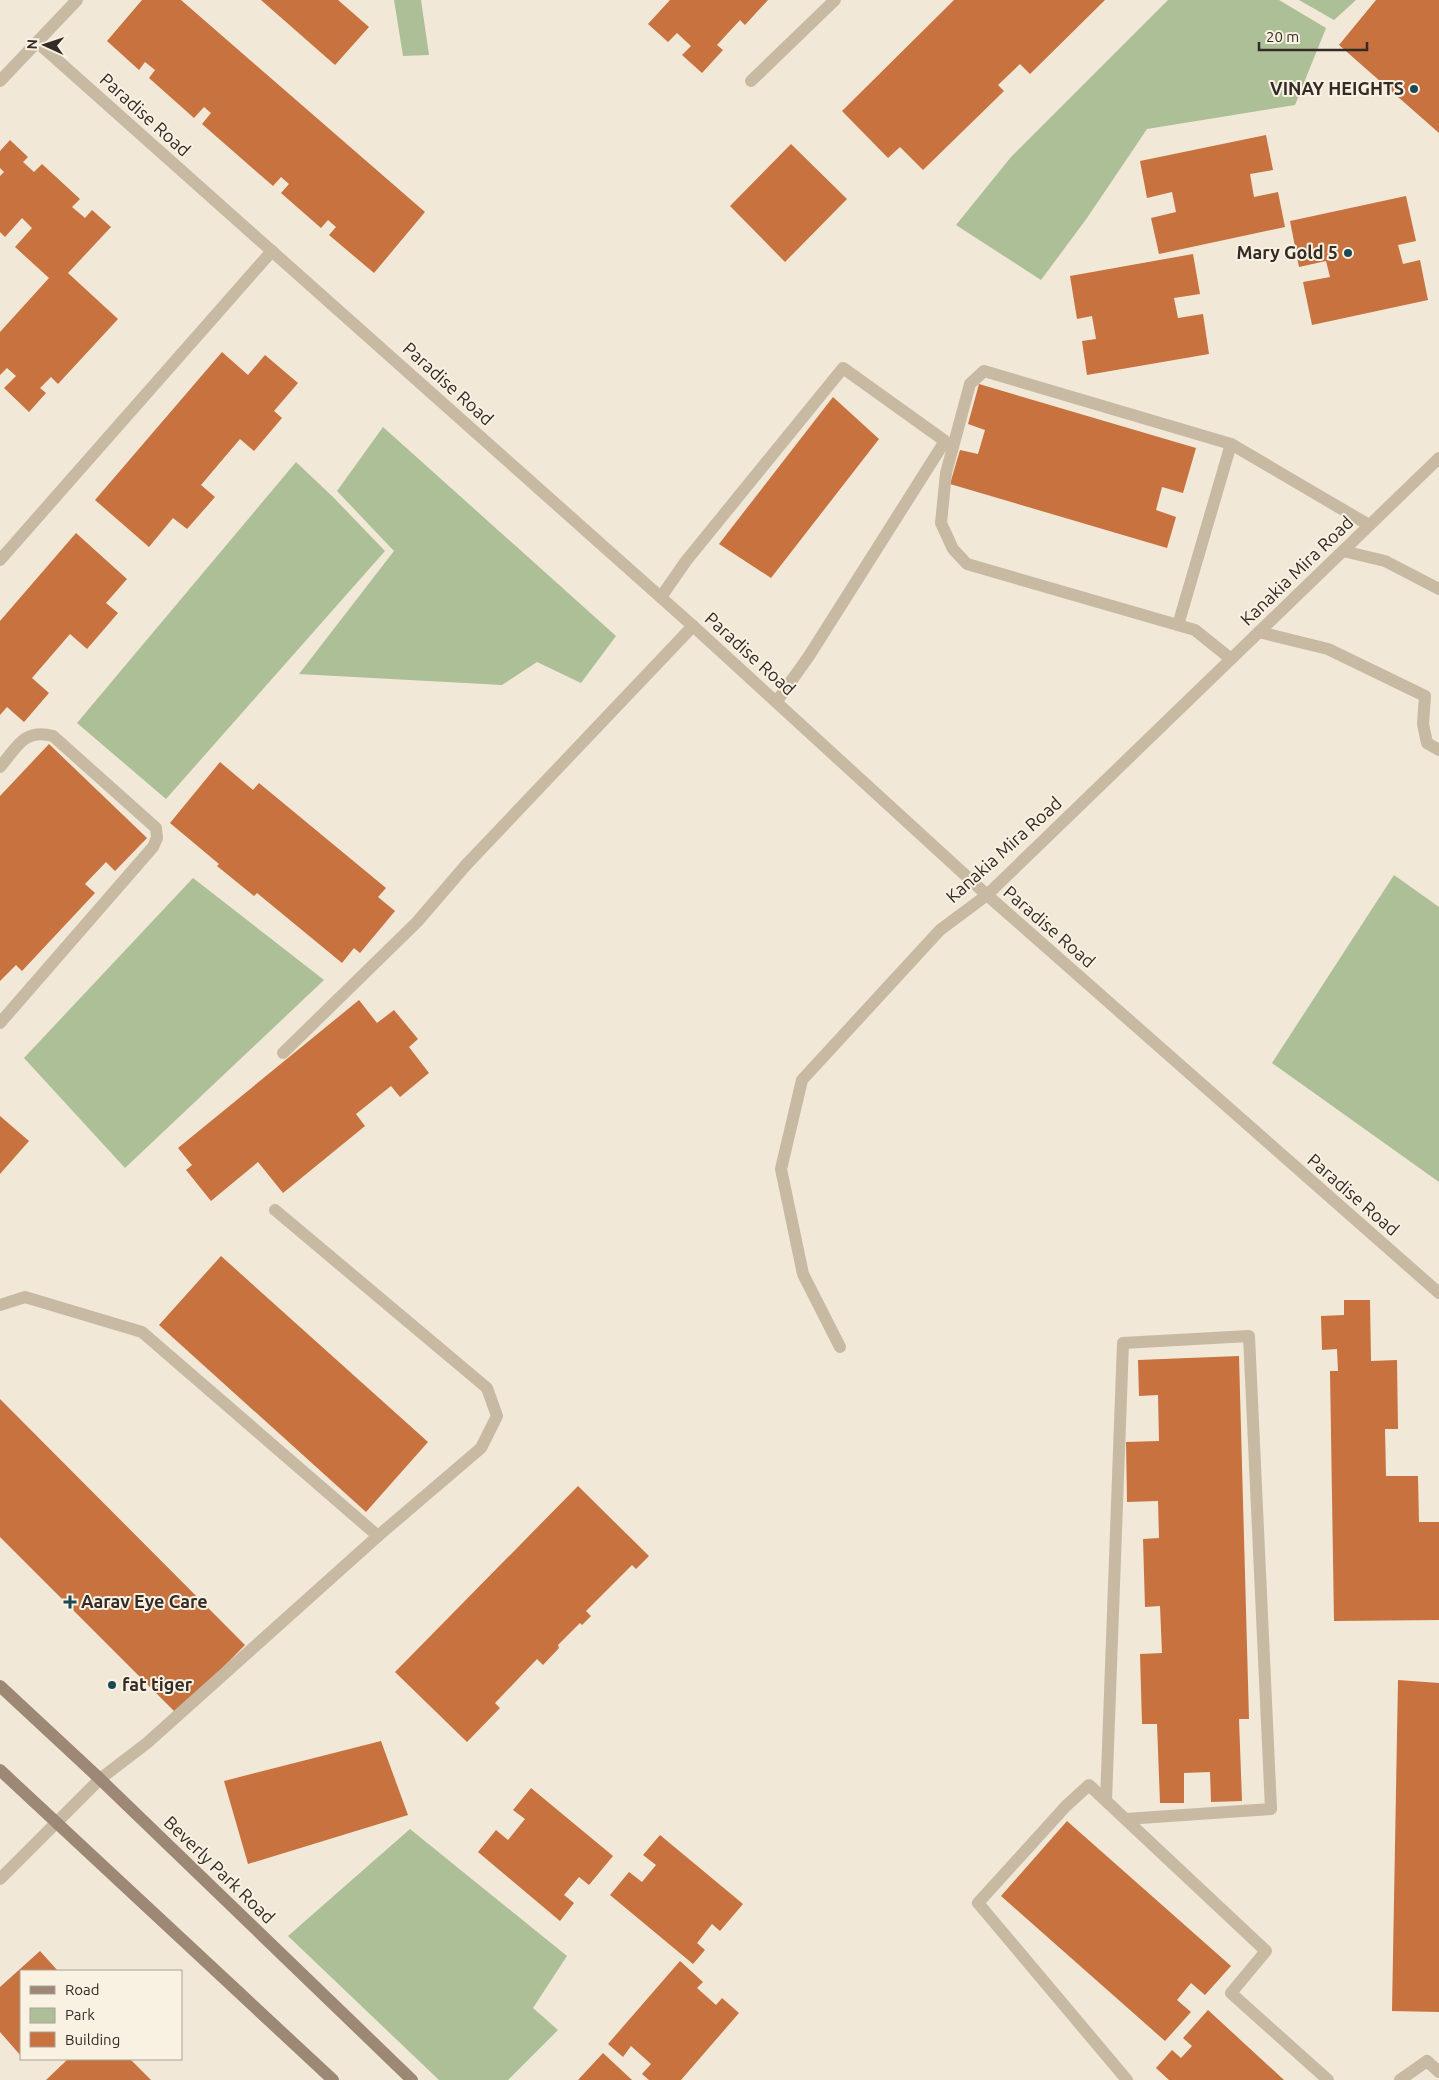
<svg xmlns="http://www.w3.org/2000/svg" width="1439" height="2080" font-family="Ubuntu,sans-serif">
<rect width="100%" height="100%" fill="#f1e8d7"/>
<!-- green -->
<g fill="#acbf97">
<polygon points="394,0 421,0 429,55 403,56"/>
<polygon points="1168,0 1279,0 1326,28 1295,105 1147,129 1087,218 1041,280 956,225 1011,157"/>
<polygon points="1299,0 1356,0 1334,20"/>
<polygon points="383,427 616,636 581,683 537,662 502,685 299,674 394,551 337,491"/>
<polygon points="296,462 333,497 385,551 166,799 77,723"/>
<polygon points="1394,875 1439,907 1439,1182 1272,1063"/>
<polygon points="193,878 324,980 125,1168 24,1058"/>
<polygon points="410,1829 567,1956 533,2008 558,2030 508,2080 439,2080 288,1936"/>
</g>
<!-- building -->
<g fill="#c7723f">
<polygon points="142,0 181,0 425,212 374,273 329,235 336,227 328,220 321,228 281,193 289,184 281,177 273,186 202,124 211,113 204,107 194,118 149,78 155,70 145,62 139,70 107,41"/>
<polygon points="261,0 338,0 369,27 335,65"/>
<polygon points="670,0 768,0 745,25 740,20 717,45 723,50 702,73 682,55 691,46 677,33 668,42 648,24"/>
<polygon points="954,0 1105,0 1030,74 1020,64 998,85 1004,91 923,170 900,147 888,158 842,111"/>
<polygon points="1376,0 1439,0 1439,133 1339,45"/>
<polygon points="1266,135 1273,170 1250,174 1254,197 1278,192 1285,227 1159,254 1151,218 1176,212 1172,192 1147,198 1140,161"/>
<polygon points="10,140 28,157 23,162 34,172 42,164 80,199 72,207 85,218 92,210 111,227 68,273 118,319 58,384 51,377 40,388 46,393 29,412 4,388 16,376 7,368 0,375 0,332 49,278 15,247 32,228 22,218 5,237 0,232 0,176 4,172 0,168 0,151"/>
<polygon points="791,144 847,199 785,262 730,206"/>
<polygon points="1406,196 1416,241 1398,245 1403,264 1420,260 1428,300 1312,325 1303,282 1330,277 1326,261 1299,267 1290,221"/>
<polygon points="1193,254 1200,294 1174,298 1178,318 1203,314 1209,354 1087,375 1082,341 1096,339 1092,316 1077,319 1070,276"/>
<polygon points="222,352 248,375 265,355 298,383 274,411 282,418 254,451 240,439 201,485 215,497 187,529 173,518 149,547 95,500"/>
<polygon points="979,384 1196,448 1183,493 1162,487 1156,510 1176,517 1167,548 950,484 960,450 978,454 985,430 968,424"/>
<polygon points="833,397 879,439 771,578 719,544"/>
<polygon points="76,533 127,579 106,603 118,613 87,649 70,634 32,678 49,693 24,722 7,707 0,715 0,621"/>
<polygon points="49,744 147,838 115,871 106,862 85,884 95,893 22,971 16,965 0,981 0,796"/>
<polygon points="220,762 253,790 259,783 386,888 378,897 395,911 360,953 354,948 342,963 257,893 254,896 217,866 219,864 170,823"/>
<polygon points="359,1000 377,1023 394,1010 418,1039 409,1047 429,1073 400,1097 391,1086 356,1114 365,1126 283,1193 258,1162 211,1201 186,1170 192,1165 178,1148"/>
<polygon points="0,1116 29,1141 0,1174"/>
<polygon points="221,1256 428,1442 366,1512 159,1325"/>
<polygon points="1344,1300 1370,1300 1371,1361 1397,1360 1398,1429 1385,1429 1386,1476 1418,1476 1419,1522 1439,1522 1439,1620 1334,1621 1330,1371 1338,1371 1337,1349 1322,1350 1321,1316 1344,1315"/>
<polygon points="1239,1356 1249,1719 1239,1719 1242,1801 1211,1802 1210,1772 1184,1773 1184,1803 1160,1803 1157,1724 1142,1724 1140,1654 1162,1653 1160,1606 1145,1607 1143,1539 1159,1538 1158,1501 1127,1502 1126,1442 1159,1441 1158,1395 1139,1396 1138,1360"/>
<polygon points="0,1399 245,1645 177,1714 0,1537"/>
<polygon points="578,1486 649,1556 636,1569 632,1565 586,1611 591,1616 582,1625 580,1623 558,1645 559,1648 543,1665 537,1659 495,1703 500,1708 467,1742 395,1672"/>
<polygon points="1398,1680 1439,1683 1439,2012 1392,2011"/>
<polygon points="381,1741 408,1815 248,1864 224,1781"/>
<polygon points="531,1788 613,1856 589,1885 579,1877 564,1895 574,1903 560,1921 478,1852 496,1830 508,1840 525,1819 513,1810"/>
<polygon points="1067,1821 1231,1966 1205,1995 1191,1983 1177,2000 1191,2012 1165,2041 1001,1896"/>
<polygon points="660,1835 743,1904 720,1931 712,1924 697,1943 705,1950 693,1964 610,1895 629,1872 642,1882 656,1865 643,1855"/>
<polygon points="40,1951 58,1971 21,1971 21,2056 0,2032 0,1987"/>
<polygon points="680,1961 703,1982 697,1988 716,2005 722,1998 739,2013 681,2080 649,2080 642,2074 651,2064 631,2046 623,2057 608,2044"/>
<polygon points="1208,2010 1284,2080 1169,2080 1156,2068 1172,2050 1181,2058 1192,2046 1183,2038"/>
<polygon points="603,2053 632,2080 578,2080"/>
<polygon points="68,2059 130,2059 151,2080 46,2080"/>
</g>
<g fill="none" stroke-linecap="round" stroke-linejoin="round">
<!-- service -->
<g stroke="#c8b9a3" stroke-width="12">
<polyline points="283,1053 417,922 466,865"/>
<polyline points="840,1347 803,1274 781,1169 802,1080 940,930 987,895"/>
</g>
<!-- minor -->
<g stroke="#c8b9a3" stroke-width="12">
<polyline points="37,42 693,626 987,895 1439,1293"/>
<polyline points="0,81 77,0"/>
<polyline points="751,81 835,0"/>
<polyline points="1343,551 1385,561 1439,589"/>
<polyline points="0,560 272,251"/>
<polyline points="661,597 686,561 843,368 945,441 809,656 777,701"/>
<polyline points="1178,625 1231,444"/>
<polyline points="1259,632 1328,649 1425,696 1423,724 1427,743 1439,750"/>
<polyline points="1231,659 1195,630 967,564 953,549 941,523 946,473 970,384 984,371 1231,444 1369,525"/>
<path d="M 0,767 C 17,747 24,728 53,736 L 156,828 L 157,838 L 153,847 L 0,1023"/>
<polyline points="466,865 693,626"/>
<polyline points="987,895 1439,458"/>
<polyline points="0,1305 25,1297 142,1332 378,1536"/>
<polyline points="1106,1801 1123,1343 1249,1336 1271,1809 1126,1819"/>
<polyline points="0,1879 100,1779 147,1743 378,1536 481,1448 497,1416 487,1388 275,1210"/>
<polyline points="1127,2080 978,1903 1066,1806 1089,1785 1266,1951 1231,1993 1328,2080"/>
<polyline points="1400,2080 1427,2061 1439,2072"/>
</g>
<!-- secondary -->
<g stroke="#9c8874" stroke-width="12">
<polyline points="0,1686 100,1779 412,2080"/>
<polyline points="0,1770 333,2080"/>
</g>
</g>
<!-- markers -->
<g fill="#1b4954" stroke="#f9f1e2" stroke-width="2">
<circle cx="1414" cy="89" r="5"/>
<circle cx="1348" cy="253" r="5"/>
<path d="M67.5 1594.5h5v5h5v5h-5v5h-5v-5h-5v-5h5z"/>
<circle cx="112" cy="1685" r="5"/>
</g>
<g text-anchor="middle" stroke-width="4" stroke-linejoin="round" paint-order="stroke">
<!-- poi labels -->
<g font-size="18" font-weight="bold" fill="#332b25" stroke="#f9f1e2" text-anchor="end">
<text x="1404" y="95">VINAY HEIGHTS</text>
<text x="1338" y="259">Mary Gold 5</text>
<text x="81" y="1608" text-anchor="start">Aarav Eye Care</text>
<text x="122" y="1691" text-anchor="start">fat tiger</text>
</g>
<!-- street labels -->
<g font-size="18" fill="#332b25" stroke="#f9f1e2">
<text transform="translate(145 115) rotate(42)" y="6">Paradise Road</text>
<text transform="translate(448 384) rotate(42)" y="6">Paradise Road</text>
<text transform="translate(1297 571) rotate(-44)" y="6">Kanakia Mira Road</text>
<text transform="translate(750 654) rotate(42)" y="6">Paradise Road</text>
<text transform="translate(1004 850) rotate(-42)" y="6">Kanakia Mira Road</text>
<text transform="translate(1049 927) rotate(41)" y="6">Paradise Road</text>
<text transform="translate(1353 1195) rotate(41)" y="6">Paradise Road</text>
<text transform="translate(219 1870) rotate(44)" y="6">Beverly Park Road</text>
</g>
</g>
<!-- legend -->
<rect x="20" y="1970" width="162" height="90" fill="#f9f1e2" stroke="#aaa296"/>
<rect x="30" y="1986" width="25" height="8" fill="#9c8874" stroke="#aaa296"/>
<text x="65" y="1995" font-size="15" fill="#332b25">Road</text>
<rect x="30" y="2008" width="25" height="15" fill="#acbf97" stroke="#aaa296"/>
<text x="65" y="2020" font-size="15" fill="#332b25">Park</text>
<rect x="30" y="2032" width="25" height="15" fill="#c7723f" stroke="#aaa296"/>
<text x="65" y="2045" font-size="15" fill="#332b25">Building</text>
<!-- north arrow -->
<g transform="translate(45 45) rotate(273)" stroke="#f9f1e2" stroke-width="4" paint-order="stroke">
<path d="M0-4L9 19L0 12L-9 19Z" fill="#332b25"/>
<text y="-8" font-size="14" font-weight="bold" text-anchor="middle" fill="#332b25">N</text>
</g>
<!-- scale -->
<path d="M1259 42v8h108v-8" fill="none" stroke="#332b25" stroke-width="2.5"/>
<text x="1266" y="42" font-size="15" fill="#332b25" stroke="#f9f1e2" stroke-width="4" paint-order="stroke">20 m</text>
</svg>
